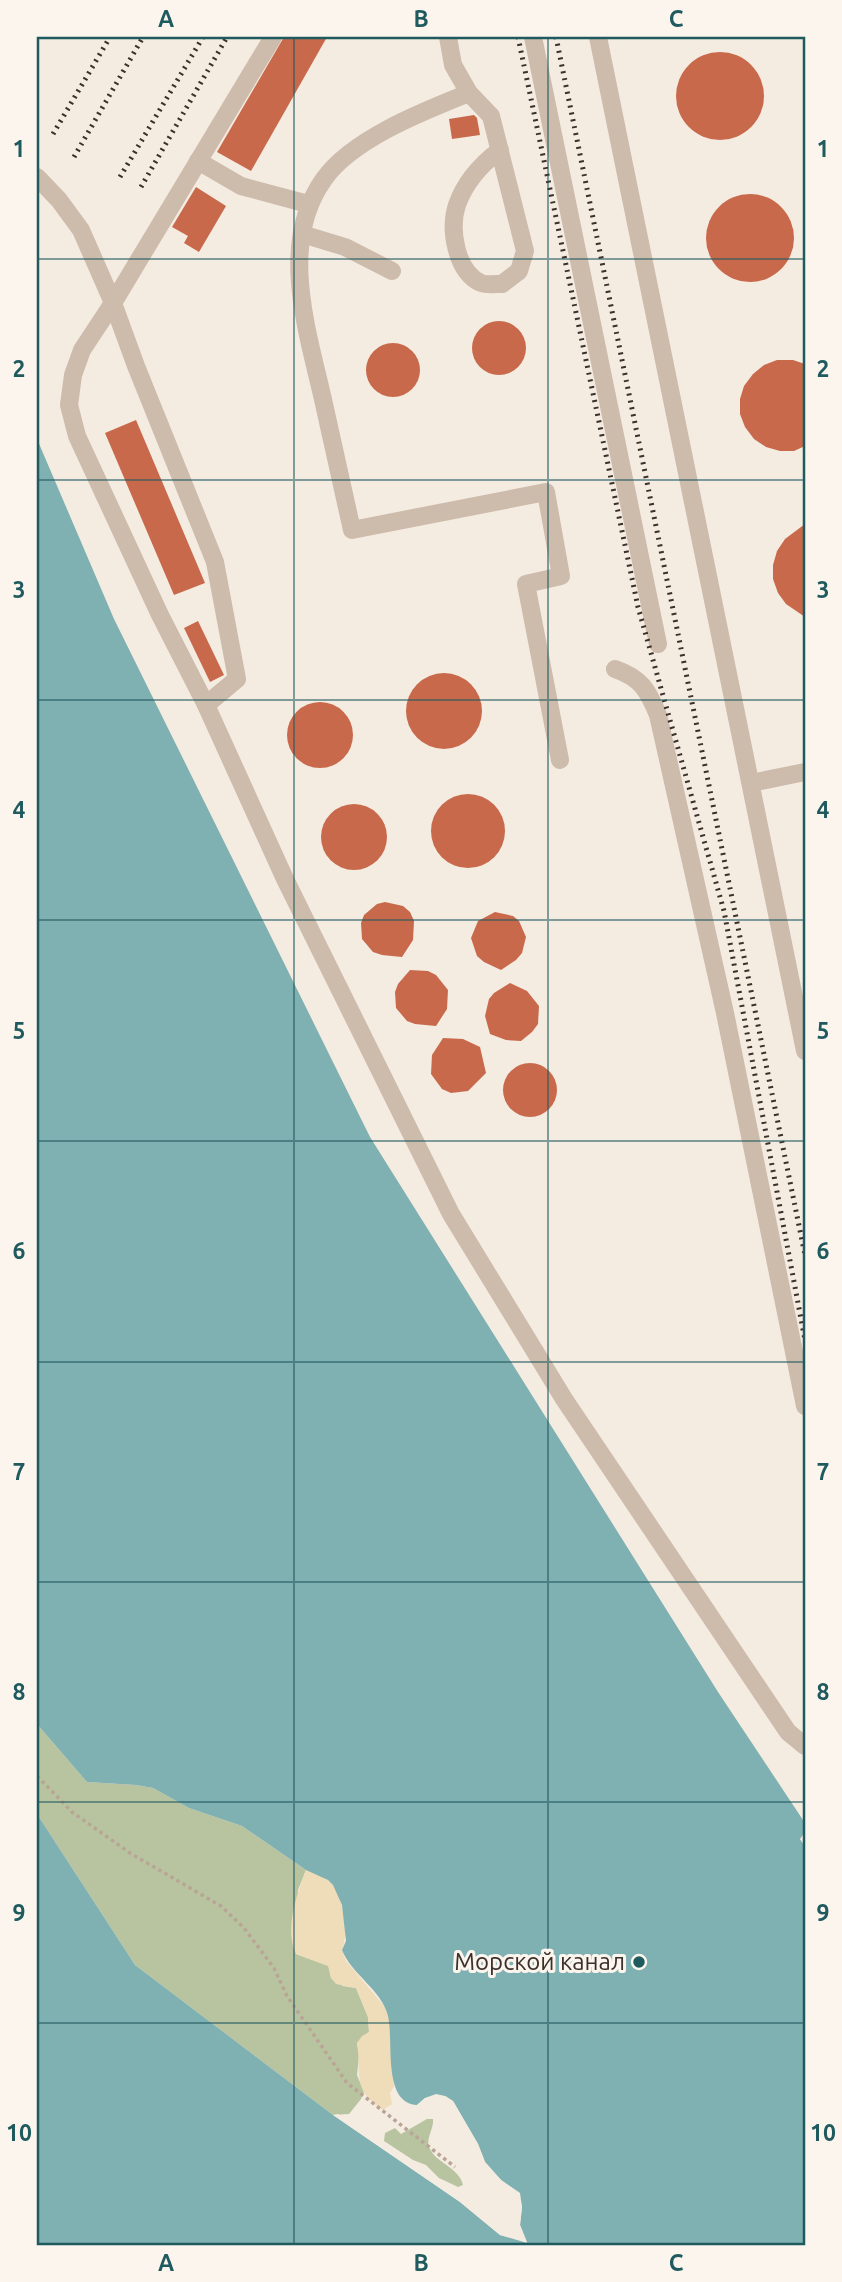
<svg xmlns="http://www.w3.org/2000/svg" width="842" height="2282" font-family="Ubuntu,sans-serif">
<rect width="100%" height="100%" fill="#f4ebe1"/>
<!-- green -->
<g fill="#b8c4a0">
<polygon points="37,1724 87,1782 136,1785 153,1788 189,1808 242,1826 306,1870 298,1890 296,1954 329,1966 331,1978 343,1986 356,1988 368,2017 369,2032 357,2043 359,2056 357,2075 364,2092 361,2099 349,2114 333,2115 135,1965 37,1814"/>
<path d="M 427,2119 L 433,2119 C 434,2129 426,2137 429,2147 C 435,2163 459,2167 463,2185 L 458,2187 L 439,2178 L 426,2165 L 413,2160 L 384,2141 L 385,2133 L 395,2128 L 401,2134 Z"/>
</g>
<!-- sand -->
<path fill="#efdcb8" d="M 306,1870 C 314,1873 324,1876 330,1882 C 343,1894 349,1935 342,1950 L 346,1961 L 385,2007 L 389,2019 L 394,2087 L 390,2093 L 392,2104 L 383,2110 C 351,2090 362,2073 357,2043 L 362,2036 L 369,2032 L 368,2017 L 356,1988 L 336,1984 L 331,1978 L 328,1966 L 296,1954 C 284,1929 297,1894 306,1870 Z"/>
<!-- water -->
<path fill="#7fb0b2" d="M 37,439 L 114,619 L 370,1137 L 718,1692 L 805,1823 L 805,1832 L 800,1839 L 805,1847 L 805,2245 L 37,2245 L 37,1814 L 135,1965 L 333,2115 L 460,2202 L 500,2235 L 527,2242 L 520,2225 L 522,2207 L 519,2193 L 501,2180 L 485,2162 L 478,2144 L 453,2101 L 445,2096 L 425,2098 L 417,2105 C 382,2103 394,2041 388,2016 C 382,1990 352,1975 342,1950 L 346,1941 L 342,1905 L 333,1885 L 328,1880 L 306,1870 L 242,1826 L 189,1808 L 153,1788 L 136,1785 L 87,1782 L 37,1724 Z"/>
<!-- pier -->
<polygon fill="#f4ebe1" points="394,2087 400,2099 408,2105 417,2105 425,2098 436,2094 445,2096 453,2101 478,2144 485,2162 501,2180 520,2193 522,2207 520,2225 527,2243 500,2235 460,2202 333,2115 338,2114 462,2199 502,2231 521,2237 517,2225 519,2207 516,2195 499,2182 482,2164 475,2146 450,2104 437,2098 427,2101 418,2108 407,2108 397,2100 392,2090"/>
<!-- building -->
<g fill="#c8694b">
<polygon points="284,37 327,37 251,171 217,152"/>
<circle cx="720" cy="96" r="44"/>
<polygon points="474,115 477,118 480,135 452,139 449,119"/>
<polygon points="196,187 226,206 199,252 184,243 188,236 172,227"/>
<circle cx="750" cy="238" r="44"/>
<circle cx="499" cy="348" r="27"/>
<circle cx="393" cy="370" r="27"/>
<polygon points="777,360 793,360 805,364 805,446 794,451 780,451 766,447 754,439 745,427 740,414 740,399 744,386 753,374 764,365"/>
<polygon points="136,420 205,583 174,595 105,433"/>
<polygon points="805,524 805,617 786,604 778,593 773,579 773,565 777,551 785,539"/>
<polygon points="198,621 224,675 210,682 184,628"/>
<circle cx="444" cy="711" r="38"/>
<circle cx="320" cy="735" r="33"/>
<circle cx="468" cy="831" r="37"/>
<circle cx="354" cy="837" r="33"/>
<polygon points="385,902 403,906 410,912 414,921 413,940 402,957 382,955 373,952 362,939 361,923 364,915 377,904"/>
<polygon points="495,912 513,916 519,921 526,937 522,953 516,960 501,970 484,962 477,956 471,938 478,921"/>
<polygon points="410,970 428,971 436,975 448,990 447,1009 436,1026 415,1024 407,1021 396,1008 395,992 398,984"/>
<polygon points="510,983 527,991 539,1006 538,1024 532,1032 521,1041 506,1040 490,1034 485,1016 489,999 494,993"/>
<polygon points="443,1038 463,1039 480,1047 486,1073 468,1091 451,1093 442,1089 431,1074 432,1055"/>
<circle cx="530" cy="1090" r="27"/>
</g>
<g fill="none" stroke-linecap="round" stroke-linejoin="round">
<!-- path -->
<polyline stroke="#b9a596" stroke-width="3.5" stroke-dasharray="3.5 3.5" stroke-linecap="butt" points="37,1776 72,1812 130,1853 221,1906 244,1928 274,1968 287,1996 347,2083 455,2167"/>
<!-- minor -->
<g stroke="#cdbbac" stroke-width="18">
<polyline points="273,37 113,303 82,350 73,375 69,405 77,436 160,615 206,705 285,879 451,1214 564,1399 788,1732 805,1746"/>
<path d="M 448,37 L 453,65 L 469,93 L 491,116 L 525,251 L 519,271 L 502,284 C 496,284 486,285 481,283 C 456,272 449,229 457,205 C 465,182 480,165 500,150"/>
<polyline points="533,37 658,644"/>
<polyline points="598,37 805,1051"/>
<path d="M 469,93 C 424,111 352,139 324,179 C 279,242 306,326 322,395 C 332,440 342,485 352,530 L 546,492 L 561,576 L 526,584 L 560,760"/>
<polyline points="198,161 241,186 308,204"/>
<polyline points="37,177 59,200 81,230 113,303 136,366 215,562 237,679 206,705"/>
<polyline points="302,234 345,247 392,271"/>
<path d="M 615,669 C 641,678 648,690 658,715 L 725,1013 L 805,1406"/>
<polyline points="751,783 805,772"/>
</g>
<!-- rail -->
<g stroke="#3b302b" stroke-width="5" stroke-dasharray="2 5" stroke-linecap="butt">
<polyline points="518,37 638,607 724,911 805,1340"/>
<polyline points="556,37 805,1255"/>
<polyline points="53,134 110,37"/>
<polyline points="74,157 143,37"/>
<polyline points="120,177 203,37"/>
<polyline points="141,187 227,37"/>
</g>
</g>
<!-- grid -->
<path fill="none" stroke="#1f5a5e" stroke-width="2" stroke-opacity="0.55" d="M 294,37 L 294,2245M 548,37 L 548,2245M 37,259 L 805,259M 37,480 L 805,480M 37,700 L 805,700M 37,920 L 805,920M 37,1141 L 805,1141M 37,1362 L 805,1362M 37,1582 L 805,1582M 37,1802 L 805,1802M 37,2023 L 805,2023"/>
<!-- markers -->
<circle fill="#1f5a5e" stroke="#fbf5ee" stroke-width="2.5" cx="639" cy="1962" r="7"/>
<g text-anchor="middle" stroke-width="6" stroke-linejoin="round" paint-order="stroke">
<!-- poi labels -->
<g font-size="24" fill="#3b302b" stroke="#fbf5ee" text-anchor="end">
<text x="625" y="1970">Морской канал</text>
</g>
</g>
<!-- border -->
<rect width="842" height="2282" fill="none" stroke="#fbf5ee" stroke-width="77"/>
<rect x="38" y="38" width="766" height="2206" fill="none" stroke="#1f5a5e" stroke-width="2.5"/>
<g font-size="23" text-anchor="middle" font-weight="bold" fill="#1f5a5e">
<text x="166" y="27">A</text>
<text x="421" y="27">B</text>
<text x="676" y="27">C</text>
<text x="19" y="157">1</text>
<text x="823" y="157">1</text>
<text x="19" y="377">2</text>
<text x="823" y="377">2</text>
<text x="19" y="598">3</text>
<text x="823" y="598">3</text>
<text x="19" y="818">4</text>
<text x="823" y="818">4</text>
<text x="19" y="1039">5</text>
<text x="823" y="1039">5</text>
<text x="19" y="1259">6</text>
<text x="823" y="1259">6</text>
<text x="19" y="1480">7</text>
<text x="823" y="1480">7</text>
<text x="19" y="1700">8</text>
<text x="823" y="1700">8</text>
<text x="19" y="1921">9</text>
<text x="823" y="1921">9</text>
<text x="19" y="2141">10</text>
<text x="823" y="2141">10</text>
<text x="166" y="2271">A</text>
<text x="421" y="2271">B</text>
<text x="676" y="2271">C</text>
</g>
</svg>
